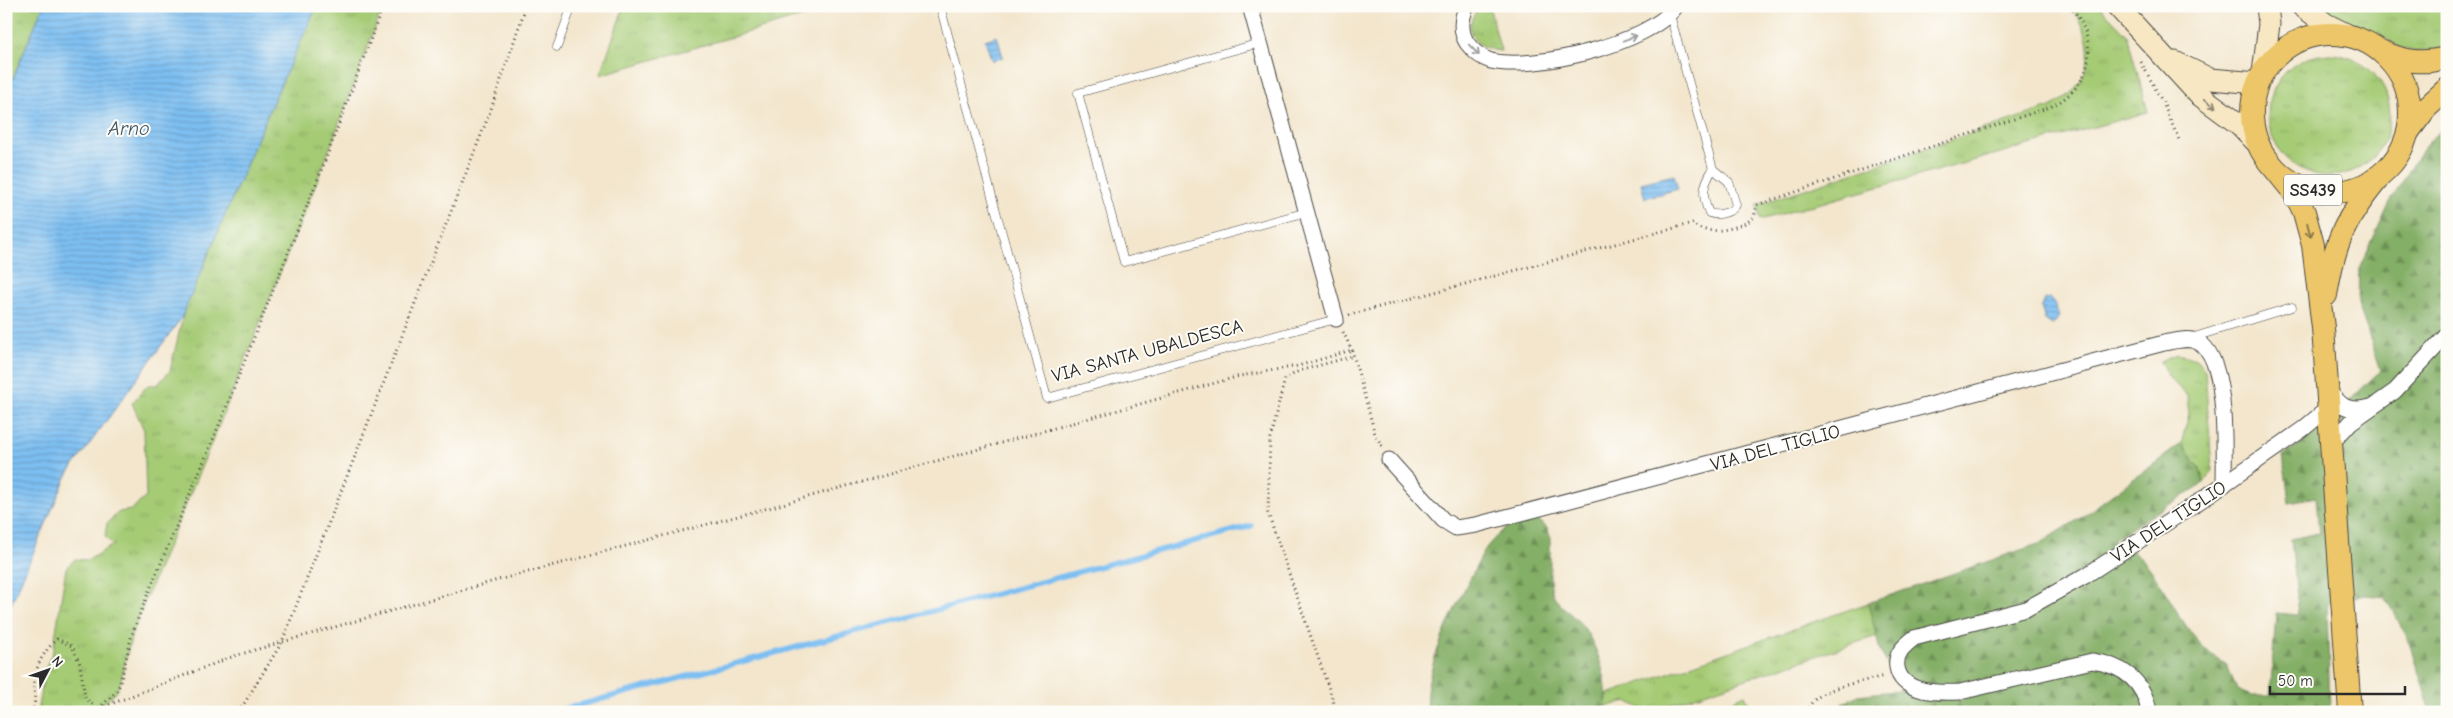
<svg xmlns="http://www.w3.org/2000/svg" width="2453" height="718" font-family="'Comic Neue',sans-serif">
<defs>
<pattern id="grass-tufts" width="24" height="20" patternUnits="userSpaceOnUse" patternTransform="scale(1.25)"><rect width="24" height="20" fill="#a5cb75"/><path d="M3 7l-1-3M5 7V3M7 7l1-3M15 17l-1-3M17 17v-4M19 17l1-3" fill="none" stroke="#8eae65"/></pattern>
<pattern id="forest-firs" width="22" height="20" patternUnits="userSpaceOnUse" patternTransform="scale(1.25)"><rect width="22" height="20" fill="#84af66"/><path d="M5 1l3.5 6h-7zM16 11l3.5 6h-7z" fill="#6c8f54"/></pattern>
<pattern id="water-rules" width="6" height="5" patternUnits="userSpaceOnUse" patternTransform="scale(1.25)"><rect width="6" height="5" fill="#7dbff2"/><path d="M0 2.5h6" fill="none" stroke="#679bc4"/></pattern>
</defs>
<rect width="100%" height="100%" fill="#fdfcf7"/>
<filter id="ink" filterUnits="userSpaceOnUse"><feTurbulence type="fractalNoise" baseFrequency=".02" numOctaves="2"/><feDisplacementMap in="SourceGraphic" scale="10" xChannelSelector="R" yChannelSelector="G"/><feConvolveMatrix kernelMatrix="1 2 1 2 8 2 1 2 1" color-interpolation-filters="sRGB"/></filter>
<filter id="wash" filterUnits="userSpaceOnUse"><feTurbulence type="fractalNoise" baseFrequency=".0096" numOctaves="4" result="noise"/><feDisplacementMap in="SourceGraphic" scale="20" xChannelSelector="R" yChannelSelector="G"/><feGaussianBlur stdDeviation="1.12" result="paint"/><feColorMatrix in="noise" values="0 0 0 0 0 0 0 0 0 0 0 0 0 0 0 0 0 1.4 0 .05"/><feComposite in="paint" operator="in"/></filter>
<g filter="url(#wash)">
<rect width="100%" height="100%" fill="#f3e6cd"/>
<!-- grass -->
<g fill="url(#grass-tufts)" stroke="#687b50">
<polygon points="12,6 43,6 6,95 6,19"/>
<polygon points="317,6 383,6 325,161 217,430 149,591 132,634 120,684 116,692 95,712 37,712 45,669 53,651 66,568 75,559 88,560 113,545 105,537 107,523 119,512 131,510 146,497 144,430 132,403 148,385 157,385 170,371 184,312 275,97"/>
<polygon points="624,6 840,6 600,75"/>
<path d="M 1481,6 L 1489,6 L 1501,51 C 1473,49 1459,28 1481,6 Z"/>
<path d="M 2070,6 L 2099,6 L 2127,35 L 2148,112 L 1760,220 L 1757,205 L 2050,107 C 2093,87 2100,42 2070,6 Z"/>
<polygon points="2314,6 2447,6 2447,48 2415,52 2401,48 2385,38 2353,23 2337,20"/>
<circle cx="2329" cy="115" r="61"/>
<polygon points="2178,354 2196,359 2205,370 2212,470 2204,483 2199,467 2181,444 2189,414 2187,395 2170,379 2160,362"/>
<polygon points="1868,603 1877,636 1647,712 1627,701 1605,707 1608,694"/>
</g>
<!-- forest -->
<g fill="url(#forest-firs)" stroke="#586d48">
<path d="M 2447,122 L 2447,712 L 2431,712 L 2408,639 L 2385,597 L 2365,595 L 2327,603 L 2330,712 L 1831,712 L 1857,695 L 1902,690 L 1880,651 L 1868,603 L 2041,543 L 2082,517 L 2181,444 L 2199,467 L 2204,483 L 2112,540 C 2122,546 2137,552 2144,561 C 2173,596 2185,642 2227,665 L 2237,690 L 2251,696 L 2270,696 L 2276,613 L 2299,615 L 2291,539 L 2319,533 L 2316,497 L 2289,502 L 2283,455 L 2318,431 L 2381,370 L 2358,304 L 2359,269 L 2390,202 L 2422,150 Z"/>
<path d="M 1532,519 C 1538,521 1545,524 1548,530 C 1553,542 1547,575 1552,591 C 1557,606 1573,614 1582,625 C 1596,643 1614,691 1603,712 L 1427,712 C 1421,666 1464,590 1486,548 C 1501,530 1509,524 1532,519 Z"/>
</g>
<!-- garden -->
<polygon fill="#a5cb75" stroke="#687b50" points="1745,695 1753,712 1709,712"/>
<!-- water -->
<g fill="url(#water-rules)" stroke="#54758e">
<polygon points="43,6 317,6 275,97 182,317 67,475 6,616 6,95"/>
<polygon points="997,36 1003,57 992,61 985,40"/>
<polygon points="1674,175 1678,189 1645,198 1641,183"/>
<polygon points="2050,298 2055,304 2059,316 2055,323 2052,325 2045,320 2041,307 2044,299"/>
</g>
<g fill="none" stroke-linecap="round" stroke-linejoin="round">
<!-- stream -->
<polyline stroke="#7dbff2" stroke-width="5.5" points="553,712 1251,526"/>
</g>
</g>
<g filter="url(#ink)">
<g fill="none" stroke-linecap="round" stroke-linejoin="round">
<!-- lane casing -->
<g stroke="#494743" stroke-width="9">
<g id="lane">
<polyline points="940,6 1047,398 1336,319"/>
<polyline points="1670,15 1713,169"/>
<polyline points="1260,43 1078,93 1124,262 1307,212"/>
<polyline points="557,47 572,6"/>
<path d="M 1713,169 L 1729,182 L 1736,205 C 1732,213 1717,216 1709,213 C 1701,195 1703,185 1713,169 Z"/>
<polyline points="2191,338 2292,307"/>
</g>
</g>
<!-- street casing -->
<g stroke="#494743" stroke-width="17">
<g id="street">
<polyline points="1250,6 1336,319"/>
<path d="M 1467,6 C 1461,18 1460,32 1467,43 C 1473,51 1481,58 1491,61 C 1534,71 1650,44 1676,6"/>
<path d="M 2326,388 C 2341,406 2346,413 2371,407"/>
<polyline points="2330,445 2351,422 2395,391 2447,335"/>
<path d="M 1389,460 L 1443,520 L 1456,528 L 1476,525 L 2164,343 C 2175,341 2188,337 2198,342 C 2229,357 2224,454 2224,485"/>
<path d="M 2149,712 C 2144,680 2122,665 2092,661 L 1960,692 C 1940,693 1901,694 1897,667 C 1895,653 1904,646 1914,638 L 2026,609 L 2085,576 L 2194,505 L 2303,429 L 2327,409"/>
</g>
</g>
<!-- secondary casing -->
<g stroke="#494743" stroke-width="23">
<g id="secondary">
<polyline points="2117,6 2198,94 2240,125 2259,145"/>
<polyline points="2302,6 2326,24 2350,36"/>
<polyline points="2175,62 2210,79 2258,83"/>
<polyline points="2263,73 2269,24 2267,6"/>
</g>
</g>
<!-- primary casing -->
<g stroke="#494743" stroke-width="24">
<g id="primary">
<circle cx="2331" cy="113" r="79"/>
<path d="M 2383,52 C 2405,62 2422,64 2447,58"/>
<polyline points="2408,132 2426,108 2447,89"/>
<polyline points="2267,159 2296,195 2304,212 2313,245 2323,328 2350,712"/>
<path d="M 2326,295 C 2334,244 2344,220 2377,180"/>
</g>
</g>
<!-- path -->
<g stroke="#494743" stroke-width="3" stroke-dasharray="1 4" stroke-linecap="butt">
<polyline points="2141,62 2163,103 2180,142"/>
<path d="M 1349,315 L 1693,223 C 1703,238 1744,228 1754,217 L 1757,205 L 2050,107 C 2093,87 2101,42 2070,6"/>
<polyline points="1343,332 1352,350 1375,434 1382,446"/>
<path d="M 31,712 C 37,704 34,694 34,685 C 35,666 44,651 57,639 L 72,646 L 80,664 L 85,698 L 98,709 L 234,656 L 498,580 L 772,507 L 1240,376 L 1298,366 L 1352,350"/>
<polyline points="95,712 116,692 120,684 132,634 149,591 217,430 325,161 383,6"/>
<polyline points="239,712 282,642 490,112 526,6"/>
<polyline points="1337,712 1268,513 1270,438 1285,379 1299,371 1353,356"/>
<path d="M 1806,712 C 1816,686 1860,683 1884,676"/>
</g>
<!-- lane -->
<use href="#lane" stroke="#fff" stroke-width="8"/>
<!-- street -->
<use href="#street" stroke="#fff" stroke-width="15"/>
<!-- secondary -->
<use href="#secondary" stroke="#f7e8c3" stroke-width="21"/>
<!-- primary -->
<use href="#primary" stroke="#ecc669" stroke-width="22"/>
</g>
<!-- one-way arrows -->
<defs><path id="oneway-shaft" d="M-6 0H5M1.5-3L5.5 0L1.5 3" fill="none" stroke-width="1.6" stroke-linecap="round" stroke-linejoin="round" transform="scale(1.25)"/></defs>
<g stroke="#a0a0a0">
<use href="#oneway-shaft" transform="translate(1630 38) rotate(-20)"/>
<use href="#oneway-shaft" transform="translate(1474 50) rotate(46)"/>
</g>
<use stroke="#918a77" href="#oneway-shaft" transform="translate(2210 103) rotate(37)"/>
<use stroke="#8c784a" href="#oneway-shaft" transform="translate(2309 230) rotate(76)"/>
</g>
<g text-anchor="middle" stroke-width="4" stroke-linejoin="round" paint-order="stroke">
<!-- shield labels -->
<rect fill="#fdfcf7" stroke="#6a6a68" stroke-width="1" x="2284" y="174.5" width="58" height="31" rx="4"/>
<g font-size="18" font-weight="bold" fill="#2b2b2b">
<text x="2313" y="196">SS439</text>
</g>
<!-- street labels -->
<g font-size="19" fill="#2b2b2b" stroke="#fdfcf7">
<text transform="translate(1147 350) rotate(-15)" y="7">VIA SANTA UBALDESCA</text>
<text transform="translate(1775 447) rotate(-15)" y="7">VIA DEL TIGLIO</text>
<text transform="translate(2168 521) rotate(-33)" y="7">VIA DEL TIGLIO</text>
</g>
<!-- water labels -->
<g font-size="20" font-style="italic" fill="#445767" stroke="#fdfcf7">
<text x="129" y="135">Arno</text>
</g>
</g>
<!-- margin -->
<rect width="2453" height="718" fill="none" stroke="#fdfcf7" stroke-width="25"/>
<!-- north arrow -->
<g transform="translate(48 670) rotate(49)" stroke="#fdfcf7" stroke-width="4" paint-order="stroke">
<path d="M0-4L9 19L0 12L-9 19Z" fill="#2b2b2b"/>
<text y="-8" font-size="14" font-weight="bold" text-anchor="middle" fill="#2b2b2b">N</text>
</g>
<!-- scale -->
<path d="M2270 686v8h135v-8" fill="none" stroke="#2b2b2b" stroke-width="2.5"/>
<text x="2278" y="686" font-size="15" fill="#2b2b2b" stroke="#fdfcf7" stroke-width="4" paint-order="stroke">50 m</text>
</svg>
